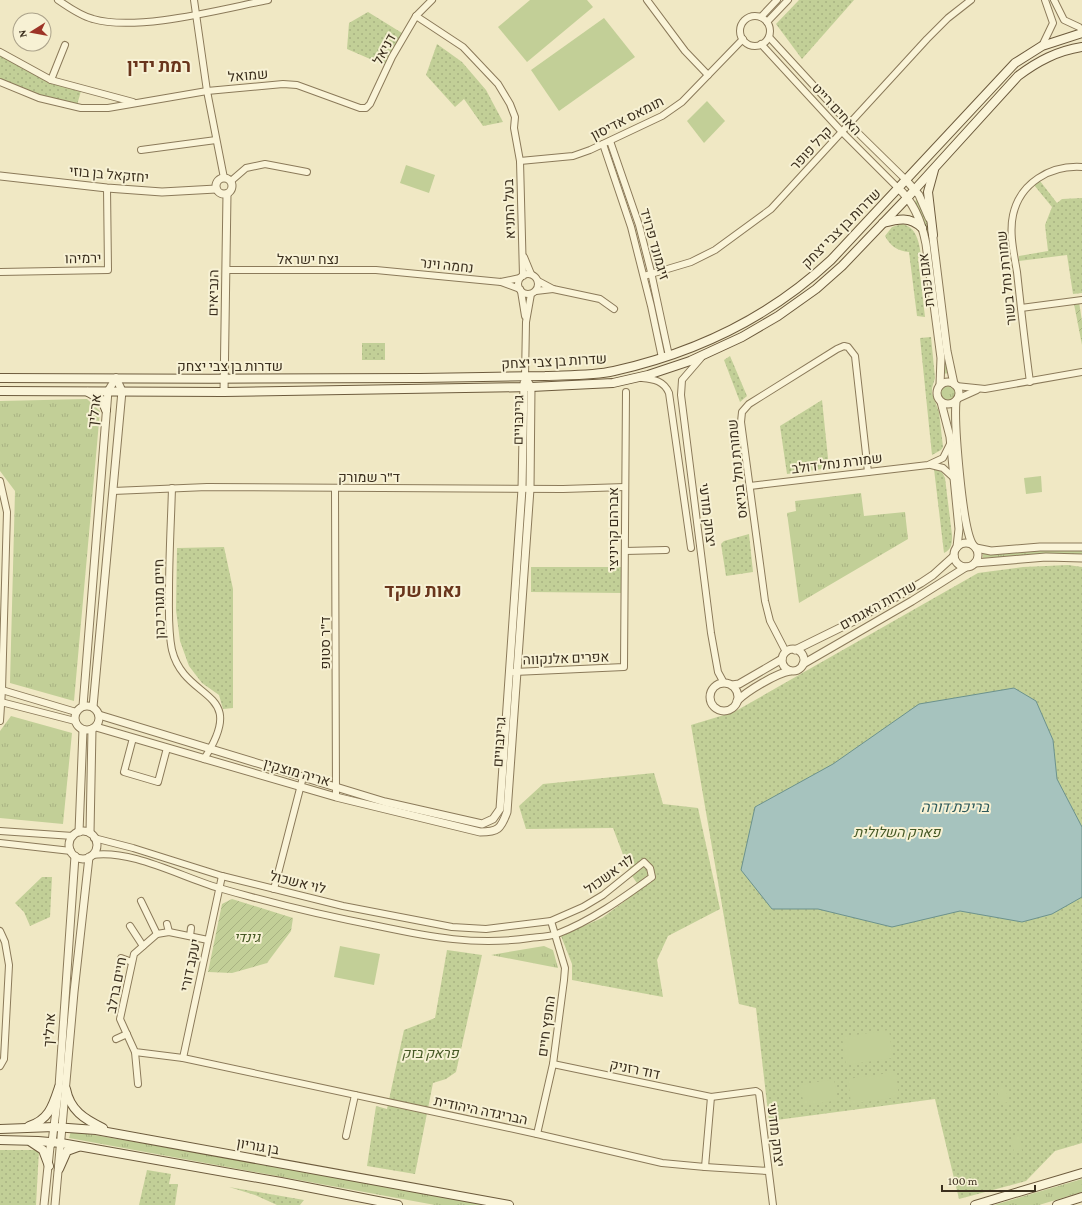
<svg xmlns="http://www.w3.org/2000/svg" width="1082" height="1205" font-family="'Crimson Pro',Heebo,serif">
<defs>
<pattern id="grass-tufts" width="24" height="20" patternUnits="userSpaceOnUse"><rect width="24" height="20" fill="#c2cf97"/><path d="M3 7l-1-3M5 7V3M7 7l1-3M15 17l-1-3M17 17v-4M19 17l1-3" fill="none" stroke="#a8b282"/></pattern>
<pattern id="park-dots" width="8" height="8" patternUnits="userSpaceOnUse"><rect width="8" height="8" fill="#c2cf97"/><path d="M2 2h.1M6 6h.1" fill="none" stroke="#a8b282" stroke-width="1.8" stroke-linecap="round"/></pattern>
<pattern id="garden-furrows" width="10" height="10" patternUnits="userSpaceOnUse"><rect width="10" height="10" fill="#c2cf97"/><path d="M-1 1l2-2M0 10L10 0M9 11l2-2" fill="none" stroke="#a8b282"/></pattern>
</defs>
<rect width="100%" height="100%" fill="#f0e8c4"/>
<!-- grass -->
<g fill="url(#grass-tufts)">
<circle cx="948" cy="393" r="9"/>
<polygon points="87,399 100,411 74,701 10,683 15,491 0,471 0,401"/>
<polygon points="861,493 864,516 905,512 908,539 799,603 787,513 796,511 795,501"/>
<polygon points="1044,549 1082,550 1082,555 1046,554 983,558 983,553"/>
<polygon points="11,716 72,733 63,824 0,818 0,731"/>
<polygon points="544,946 553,950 558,968 491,955"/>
<polygon points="71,1131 322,1174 486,1205 435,1205 69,1138"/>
<polygon points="1082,1179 1082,1192 1039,1205 994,1205"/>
</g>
<!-- park -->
<g fill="url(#park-dots)">
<polygon points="799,0 854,0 802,59 776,24"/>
<polygon points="368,12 402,33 384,65 347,49 349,23"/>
<polygon points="437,44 462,62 486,90 503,122 483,126 464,99 455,107 426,75"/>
<polygon points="0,53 81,91 77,105 30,92 0,80"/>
<polygon points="1040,181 1057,203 1062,199 1082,198 1082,293 1073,294 1067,255 1019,261 1019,256 1048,251 1045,225 1052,207 1034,185"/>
<path d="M 902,224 C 917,227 919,243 921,255 L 918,258 L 925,317 L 917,316 L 909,252 C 898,251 890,246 885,236 L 892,227 Z"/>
<polygon points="931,337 935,378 932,388 932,393 939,412 943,447 941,450 932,455 920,338"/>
<rect x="362" y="343" width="23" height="17"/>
<polygon points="730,356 747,396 740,402 724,360"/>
<polygon points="822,400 829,468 787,474 780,426"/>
<path d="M 934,469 L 942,472 L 945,478 L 952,535 C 952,543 952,549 944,553 Z"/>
<polygon points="749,534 753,572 726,576 721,544 724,541"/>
<polygon points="224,547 233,589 233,708 223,709 219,695 202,683 189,666 180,641 176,610 177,548"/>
<polygon points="1068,565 1082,567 1082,1143 1055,1151 1026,1181 959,1199 935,1099 769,1121 756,1008 739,1004 691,725 734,712 978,573 1023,567"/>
<polygon points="531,567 622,567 622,593 531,592"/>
<polygon points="654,773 663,804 698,808 720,909 668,936 657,960 663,997 572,980 572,964 561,936 602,918 641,889 630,873 613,828 526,829 519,806 543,784"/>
<polygon points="42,877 52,877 50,917 30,926 24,912 15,903"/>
<polygon points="447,950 482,955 456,1072 446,1079 433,1083 415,1174 367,1166 376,1106 387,1109 404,1030 435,1018"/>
<polygon points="0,1150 39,1150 36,1205 0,1205"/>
<polygon points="147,1170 171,1174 169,1184 178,1184 175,1205 139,1205"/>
<polygon points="229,1187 304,1200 300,1205 277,1205 255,1195"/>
</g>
<!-- garden -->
<g fill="url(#garden-furrows)">
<polygon points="917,198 928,226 930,239 948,373 943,374 926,230 915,202"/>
<polygon points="1079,302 1082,321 1082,345 1074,304"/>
<polygon points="232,899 293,918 291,931 267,963 232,973 208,972 222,904"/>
</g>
<!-- pitch -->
<g fill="#c2cf97">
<polygon points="530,0 587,0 593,7 527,62 498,27"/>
<polygon points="604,18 635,57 559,111 531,70"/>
<polygon points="707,101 725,121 704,143 687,121"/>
<polygon points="406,165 435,175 429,193 400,183"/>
<polygon points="1041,476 1042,492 1026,494 1024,478"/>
<polygon points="340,946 380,954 374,985 334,977"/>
<polygon points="889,1030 893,1058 846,1065 842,1037"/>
<polygon points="896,1072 899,1097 851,1104 848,1079"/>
<polygon points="834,1079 838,1100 804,1106 800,1085"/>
<polygon points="1005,1086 1009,1102 1000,1104 997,1088"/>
<polygon points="1019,1134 1022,1151 1014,1153 1011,1136"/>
</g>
<!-- water -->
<polygon fill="#a6c3be" stroke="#6c928d" points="1014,688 1036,701 1053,740 1057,779 1082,827 1082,897 1052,914 1022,922 960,911 892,927 818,909 772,909 741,870 755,807 833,764 919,704"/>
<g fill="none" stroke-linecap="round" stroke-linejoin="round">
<!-- minor casing -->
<g stroke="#8b7a5a" stroke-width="8">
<g id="minor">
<path d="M 58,0 C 68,7 81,16 93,19 C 137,32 222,9 268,0"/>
<polyline points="194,0 207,91 224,178"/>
<polyline points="647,0 685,51 708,75"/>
<polyline points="1054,0 1064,20 1079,27 1082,30"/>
<polyline points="416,16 463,47 498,84 510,104 515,117 514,128 520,161 523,276"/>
<circle cx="755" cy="31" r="15"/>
<polyline points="761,17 777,0"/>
<polyline points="767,22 788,0"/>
<polyline points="769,37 849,124 906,180"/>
<polyline points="761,44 842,132 898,188"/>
<polyline points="1042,46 1053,23 1045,0"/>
<polyline points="0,52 51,80 133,102"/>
<polyline points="51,80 65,45"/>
<polyline points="0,82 39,98 81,108 108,108 207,91 283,84 297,85 360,108 366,108 370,104 392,57 416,16 432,0"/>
<polyline points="610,141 639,225 651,272 669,356"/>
<polyline points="603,144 631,227 651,306 662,358"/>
<polyline points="141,150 216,140"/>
<polyline points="520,161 573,156 590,150 662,116 682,102 743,39"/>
<polyline points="231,181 246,168 265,164 307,172"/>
<polyline points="524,257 531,274"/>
<polyline points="226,270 376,270 501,282 520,278"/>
<polyline points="0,272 108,270 107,188"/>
<circle cx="528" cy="284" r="10"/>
<polyline points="644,276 691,262 715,250 771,209 927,39 948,18 971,0"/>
<polyline points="538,281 553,289 600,299 614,309"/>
<polyline points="501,282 520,289"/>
<polyline points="521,291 525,316"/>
<polyline points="536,291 553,289"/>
<polyline points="1021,308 1082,300"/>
<polyline points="701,358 682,380 681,395 711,633 718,672 724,683"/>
<polyline points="525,377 526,322 531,294"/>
<path d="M 642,378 C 654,379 664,381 669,393 L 691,548"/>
<path d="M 1030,382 C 1025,345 1021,309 1017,272 C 1014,254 1009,233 1013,215 C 1020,183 1050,165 1082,167"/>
<polyline points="956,386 985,389 1082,372"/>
<polyline points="957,399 977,390"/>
<polyline points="931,465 943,468 954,478"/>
<polyline points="0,481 7,512 2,690 0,721"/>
<polyline points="750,486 928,465 943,458 950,444"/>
<path d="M 172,488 C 171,522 169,557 169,592 C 169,611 168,631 172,650 C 185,703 250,688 204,759"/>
<polyline points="335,489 336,797"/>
<polyline points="113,491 207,487 563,489 625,487"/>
<polyline points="625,551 666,550"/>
<polyline points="786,652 770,621 765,601 741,422 742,412 749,404 837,349 844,346 848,347 855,356 868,472"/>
<polyline points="514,672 624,667 626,392"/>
<polyline points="2,690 76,712"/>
<polyline points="1,702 75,721"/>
<polyline points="133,738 124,772 158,782 167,748"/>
<polyline points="0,831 73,836"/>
<polyline points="0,843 71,851"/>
<path d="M 92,855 C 132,849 181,877 219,888 C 271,903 325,916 378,926 C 430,937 476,946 530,938 C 538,937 548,937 557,934 C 591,921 623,898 652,877 L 650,868 L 644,862 L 603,895 L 583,907 L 551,921 L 486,929 L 452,927 L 343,906 L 222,876 L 133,848 L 94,838"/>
<polyline points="274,889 303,777"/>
<polyline points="141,901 157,934"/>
<polyline points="167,924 169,932"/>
<polyline points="130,926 143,946"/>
<polyline points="0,931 5,942 9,965 4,1059 0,1066"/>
<polyline points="190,936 191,928"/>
<polyline points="208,940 169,932 157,934 134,954 120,1019 135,1052 183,1058 537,1134 662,1163 705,1167 711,1097"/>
<polyline points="121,958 132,962"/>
<polyline points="116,1039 127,1034"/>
<polyline points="135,1052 138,1084"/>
<polyline points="183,1058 222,876"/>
<polyline points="553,1064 711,1097 756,1091 759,1093 773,1205"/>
<polyline points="537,1134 553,1064 564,980 565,968 551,921"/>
<polyline points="346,1136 355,1095"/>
<polyline points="705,1167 768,1171"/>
</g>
</g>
<!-- tertiary casing -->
<g stroke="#8b7a5a" stroke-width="9">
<g id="tertiary">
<polyline points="0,176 107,188 162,192 216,189"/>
<circle cx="224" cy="186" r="8"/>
<polyline points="906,180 919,195 929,218"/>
<path d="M 898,188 C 914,202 922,223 926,244 L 941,358 L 940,385"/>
<polyline points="932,230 947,351 954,384"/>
<circle cx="948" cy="393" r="11"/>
<polyline points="224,392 227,194"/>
<path d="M 956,401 C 954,423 962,529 973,545"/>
<polyline points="941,402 950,437 959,529 957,547"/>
<circle cx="966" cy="555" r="12"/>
<polyline points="976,548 991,551 1040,547 1082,547"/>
<polyline points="975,563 1046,557 1082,558"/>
<circle cx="793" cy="660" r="11"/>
<polyline points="795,650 852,622 921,583 933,575 954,556"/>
<polyline points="803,664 912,601 966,567"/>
<circle cx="724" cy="697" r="14"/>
<polyline points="732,685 739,684 782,659"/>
<path d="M 737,701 C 747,691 777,673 790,671"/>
<circle cx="87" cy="718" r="12"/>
<polyline points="83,706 108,391 116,378"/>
<polyline points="93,707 122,391 116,378"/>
<polyline points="99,715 385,802 482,824 493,819 500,809 522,489 524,383"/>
<path d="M 96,727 L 336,797 L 480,832 C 498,832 501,829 507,812 L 530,489 L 531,387 L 525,377"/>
<circle cx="83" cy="845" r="14"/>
<polyline points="79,832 83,730"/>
<polyline points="90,833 92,729"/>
<polyline points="44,1205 50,1147 52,1142 59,1087 75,856"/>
<polyline points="55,1205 74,992 89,857"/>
</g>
</g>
<!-- secondary casing -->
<g stroke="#6d5b3d" stroke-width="10">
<g id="secondary">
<path d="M 883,223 C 898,219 910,216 922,228"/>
<polyline points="933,235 928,192 934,170"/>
<path d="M 0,378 C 140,379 280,379 420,378 C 462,377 503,377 545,376 C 568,375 592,376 614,371 C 695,353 770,317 831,260 L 1015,63 L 1042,46 L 1082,33"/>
<path d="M 0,391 L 224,392 L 531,387 L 613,383 L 648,375 L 690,361 L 742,337 L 778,316 L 816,289 L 842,266 L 908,197 L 1018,76 C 1038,61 1057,51 1082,47"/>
<polyline points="88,392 102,400 106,410"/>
<path d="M 66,1089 C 70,1110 84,1119 103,1128"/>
<path d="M 29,1126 C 49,1120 53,1105 59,1087"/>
<polyline points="0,1129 54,1127 96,1130 509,1205"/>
<polyline points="0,1140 38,1141 61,1143 281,1182 398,1205"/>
<polyline points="31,1142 43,1150 49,1166"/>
<polyline points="59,1169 67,1151 78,1147"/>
<polyline points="975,1205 1082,1173"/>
<polyline points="1057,1205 1082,1197"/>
</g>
</g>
<!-- minor -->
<use href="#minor" stroke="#faf4d8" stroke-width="6"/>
<!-- tertiary -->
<use href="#tertiary" stroke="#faf4d8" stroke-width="7"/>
<!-- secondary -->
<use href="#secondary" stroke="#faf4d8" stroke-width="8"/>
</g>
<g text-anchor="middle" stroke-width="4" stroke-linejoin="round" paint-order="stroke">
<!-- street labels -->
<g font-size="14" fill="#3b2f1e" stroke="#f7f1d4">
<text transform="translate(384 49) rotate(-62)" y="5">דניאל</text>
<text transform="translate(248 75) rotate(-5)" y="5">שמואל</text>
<text transform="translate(837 109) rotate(47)" y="5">האחים רייט</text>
<text transform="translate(627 118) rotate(-27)" y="5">תומאס אדיסון</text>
<text transform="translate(811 148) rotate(-47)" y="5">קרל פופר</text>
<text transform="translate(109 174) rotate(5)" y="5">יחזקאל בן בוזי</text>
<text transform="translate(509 209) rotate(-92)" y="5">בעל התניא</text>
<text transform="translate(841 228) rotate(-45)" y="5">שדרות בן צבי יצחק</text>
<text transform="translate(655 244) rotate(74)" y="5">זיגמונד פרויד</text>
<text transform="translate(83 258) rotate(-1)" y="5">ירמיהו</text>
<text x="308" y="264">נצח ישראל</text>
<text transform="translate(447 265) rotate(6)" y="5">נחמה וינר</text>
<text transform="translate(1006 278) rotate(-96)" y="5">שמורת נחל בשור</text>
<text transform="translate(926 280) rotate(-97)" y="5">אגם כנרת</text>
<text transform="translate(213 293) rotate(-89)" y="5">הנביאים</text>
<text transform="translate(554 361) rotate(-3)" y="5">שדרות בן צבי יצחק</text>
<text x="230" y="371">שדרות בן צבי יצחק</text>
<text transform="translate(94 411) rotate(-83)" y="5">ארליך</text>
<text transform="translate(518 420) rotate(-89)" y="5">גרינבויים</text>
<text transform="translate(837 463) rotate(-7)" y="5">שמורת נחל דולב</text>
<text transform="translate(737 469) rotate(-96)" y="5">שמורת נחל בניאס</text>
<text x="369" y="482">ד"ר שמורק</text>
<text transform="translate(708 515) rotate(83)" y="5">יצחק מודעי</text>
<text transform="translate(613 529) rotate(-90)" y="5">אברהם קריניצי</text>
<text transform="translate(159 599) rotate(-91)" y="5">חיים מגורי כהן</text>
<text transform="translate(878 605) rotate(-29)" y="5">שדרות האגמים</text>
<text transform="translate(325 643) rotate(-90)" y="5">ד"ר סטופ</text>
<text transform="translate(566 658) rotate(-2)" y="5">אפרים אלנקווה</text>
<text transform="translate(499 742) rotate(-86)" y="5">גרינבויים</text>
<text transform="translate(297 772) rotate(16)" y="5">אריה מוצקין</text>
<text transform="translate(609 874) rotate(-36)" y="5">לוי אשכול</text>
<text transform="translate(298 882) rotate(14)" y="5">לוי אשכול</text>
<text transform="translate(190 965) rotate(-78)" y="5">יעקב דורי</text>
<text transform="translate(116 985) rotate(-79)" y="5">חיים ברלב</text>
<text transform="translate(546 1026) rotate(-82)" y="5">החפץ חיים</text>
<text transform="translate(49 1030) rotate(-86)" y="5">ארליך</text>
<text transform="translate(635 1069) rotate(12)" y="5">דוד רזניק</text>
<text transform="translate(481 1110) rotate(12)" y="5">הבריגדה היהודית</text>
<text transform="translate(776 1135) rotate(83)" y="5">יצחק מודעי</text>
<text transform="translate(258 1146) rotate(10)" y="5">בן גוריון</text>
</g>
<!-- park labels -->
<g font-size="14" font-style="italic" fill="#455824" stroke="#f7f1d4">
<text x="897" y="837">פארק השלולית</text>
<text x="247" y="942">גינדי</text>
<text x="430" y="1058">פראק בזק</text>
</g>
<!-- water labels -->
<g font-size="15" font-style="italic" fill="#2d595b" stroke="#f7f1d4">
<text x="955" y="812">בריכת דורה</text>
</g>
<!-- district labels -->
<g font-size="18" font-weight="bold" fill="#69351c" stroke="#f7f1d4">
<text x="159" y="72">רמת ידין</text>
<text x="423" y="597">נאות שקד</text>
</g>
</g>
<!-- north arrow -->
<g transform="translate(32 32) rotate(259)"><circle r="19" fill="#f7f1d4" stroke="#aca38b"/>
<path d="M0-3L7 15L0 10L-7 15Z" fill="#9d3427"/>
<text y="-6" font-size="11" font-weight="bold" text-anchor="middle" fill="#3b2f1e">N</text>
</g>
<!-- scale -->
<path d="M942 1185v6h93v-6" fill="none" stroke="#3b2f1e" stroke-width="2"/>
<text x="948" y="1185" font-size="12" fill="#3b2f1e" stroke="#f7f1d4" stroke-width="3" paint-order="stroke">100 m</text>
</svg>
